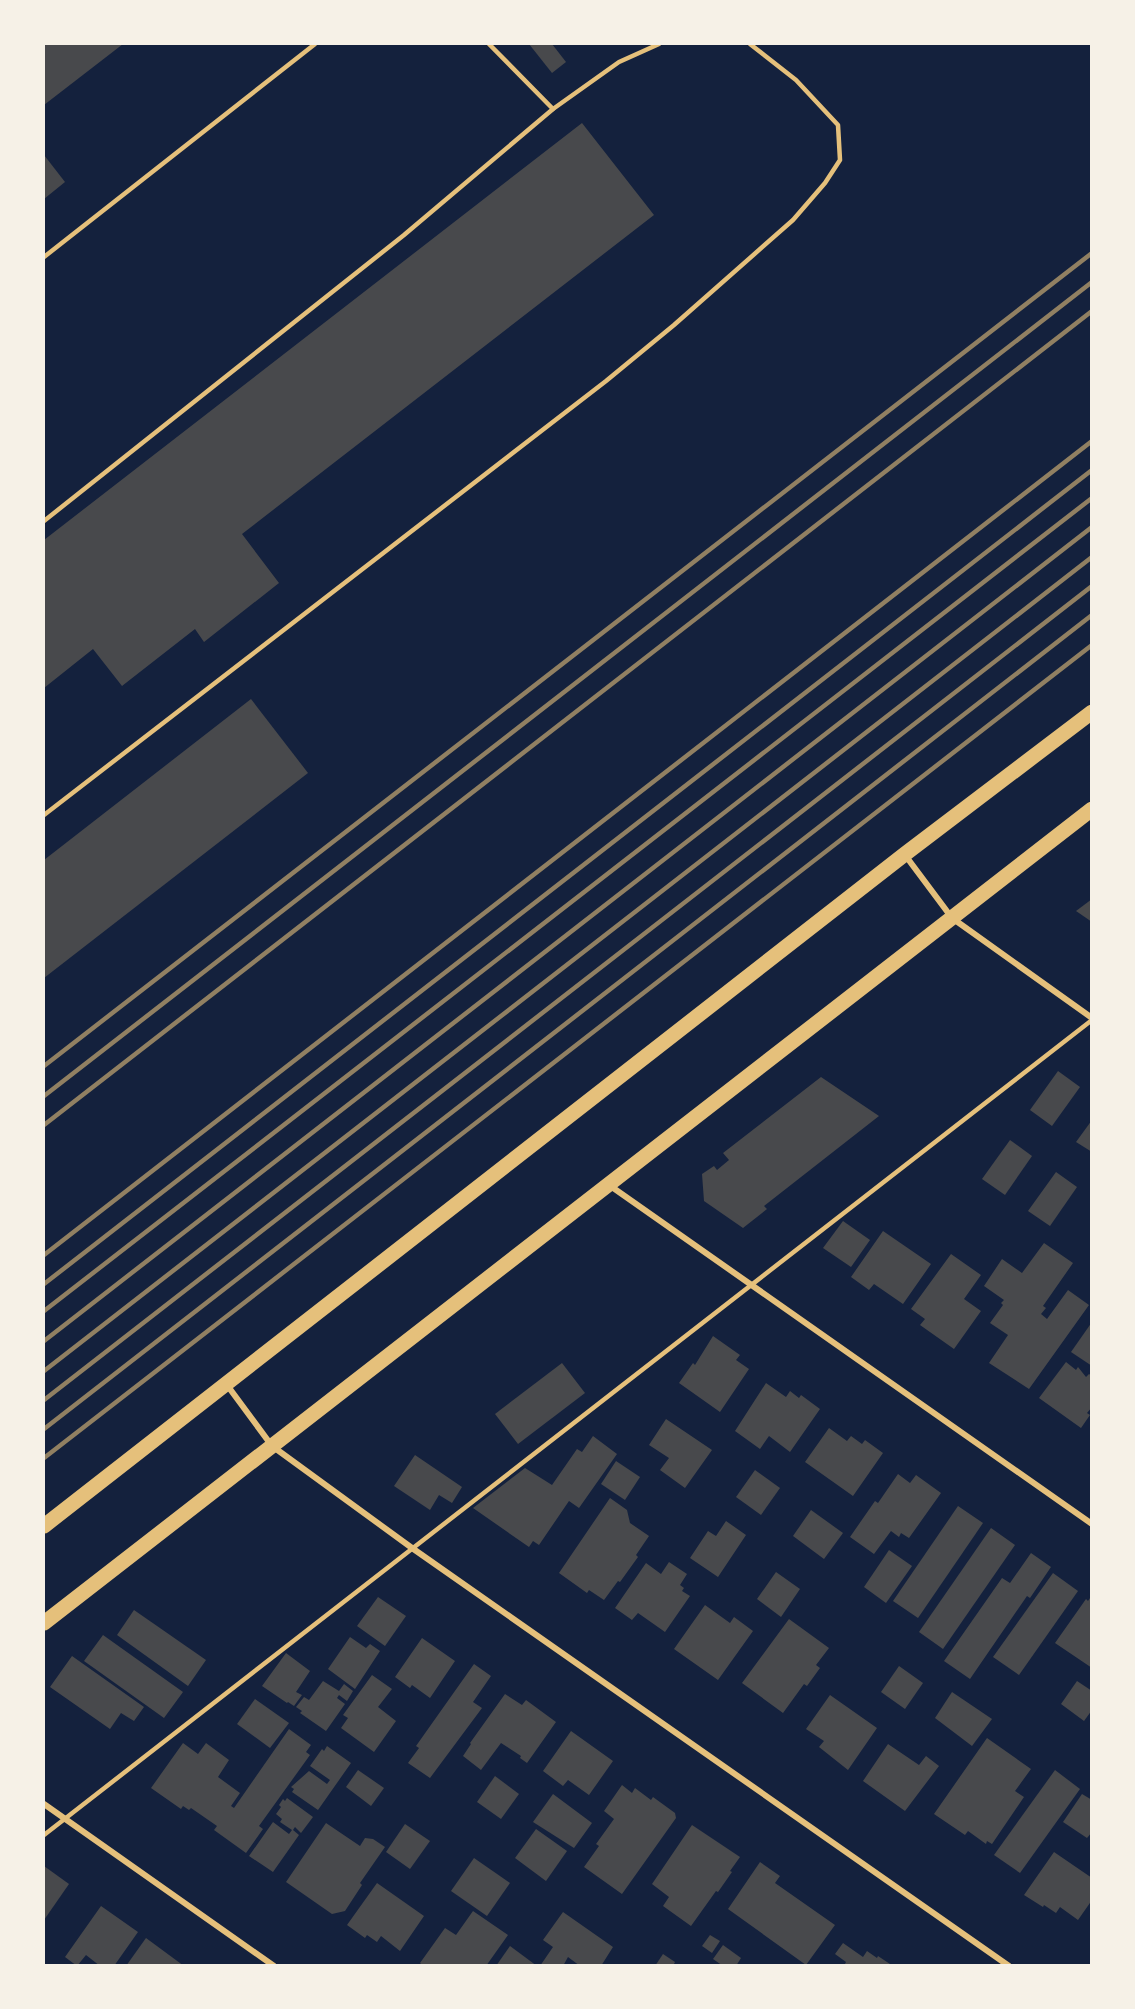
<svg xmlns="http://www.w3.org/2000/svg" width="1135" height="2009" font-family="Overpass,sans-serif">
<rect width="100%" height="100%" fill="#14213d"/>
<!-- building -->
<g fill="#48494c">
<polygon points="44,44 123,44 44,105"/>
<polygon points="529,44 552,44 566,62 552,73"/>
<polygon points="582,123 654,215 242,534 279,583 204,642 195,629 122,686 93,649 44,688 44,540"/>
<polygon points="44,155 65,182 44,199"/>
<polygon points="251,699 308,773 44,978 44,860"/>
<polygon points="1092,899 1092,922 1076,911"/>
<polygon points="1058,1071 1080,1087 1052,1126 1030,1110"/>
<polygon points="821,1077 879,1116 764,1206 767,1209 743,1228 704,1201 702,1174 714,1166 717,1170 729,1160 723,1153"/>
<polygon points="1092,1120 1092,1152 1076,1142"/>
<polygon points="1010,1140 1032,1156 1005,1195 982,1179"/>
<polygon points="1056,1172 1077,1187 1050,1226 1028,1211"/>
<polygon points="843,1221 870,1240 851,1267 823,1248"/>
<polygon points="883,1231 931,1264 903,1304 874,1284 869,1290 851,1277"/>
<polygon points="1044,1243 1073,1263 1043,1306 1046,1308 1041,1314 1047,1319 1068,1290 1089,1305 1029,1389 989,1363 1008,1335 990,1323 1003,1305 1001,1303 1004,1300 984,1286 1002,1259 1022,1273"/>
<polygon points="951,1254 981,1275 964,1299 981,1311 954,1349 920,1325 925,1319 911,1309"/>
<polygon points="1092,1322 1092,1366 1071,1352"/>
<polygon points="713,1336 740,1355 736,1360 749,1369 720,1412 679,1383 693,1363 695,1365"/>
<polygon points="1066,1362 1076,1370 1078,1367 1086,1377 1089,1374 1092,1376 1092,1407 1087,1413 1090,1415 1081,1428 1039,1398"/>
<polygon points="562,1363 585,1393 518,1444 495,1414"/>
<polygon points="766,1383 786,1397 790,1391 799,1398 801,1395 820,1409 790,1452 769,1436 760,1449 735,1431"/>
<polygon points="666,1419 712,1450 685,1488 660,1470 669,1458 649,1445"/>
<polygon points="829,1428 847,1441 851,1436 862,1444 865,1440 883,1453 853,1496 805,1462"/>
<polygon points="593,1436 617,1454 579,1508 569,1501 539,1545 533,1541 529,1547 473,1508 525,1468 552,1485 577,1449 582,1452"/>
<polygon points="415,1455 462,1487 452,1503 439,1495 430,1510 394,1486"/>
<polygon points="616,1461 640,1477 625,1500 601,1484"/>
<polygon points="755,1470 780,1488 761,1515 736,1497"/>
<polygon points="898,1474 910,1483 916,1475 941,1493 909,1538 901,1533 899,1537 891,1531 874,1554 850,1537 875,1501 878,1503"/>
<polygon points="610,1498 627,1510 630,1523 649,1536 636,1555 638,1557 620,1582 618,1581 604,1600 589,1590 587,1593 559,1573"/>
<polygon points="958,1506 983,1523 918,1618 893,1601"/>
<polygon points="811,1510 843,1533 824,1559 793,1536"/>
<polygon points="726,1521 746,1535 718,1577 690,1558 708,1531 716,1536"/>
<polygon points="991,1528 1015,1545 943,1649 919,1632"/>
<polygon points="889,1550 912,1566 886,1603 864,1587"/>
<polygon points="1031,1553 1051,1567 1030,1598 1027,1596 970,1679 944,1661 1002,1578 1010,1583"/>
<polygon points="669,1562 687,1574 680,1585 684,1588 682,1591 690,1596 665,1632 638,1613 632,1620 615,1608 646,1563 661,1574"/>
<polygon points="776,1572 800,1589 781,1617 757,1599"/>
<polygon points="1053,1573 1078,1591 1019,1675 993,1657"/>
<polygon points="1092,1595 1092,1668 1055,1643 1086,1599 1088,1601"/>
<polygon points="378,1597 406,1616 385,1646 357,1626"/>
<polygon points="705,1605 730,1623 734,1617 753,1631 718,1680 674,1649"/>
<polygon points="134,1610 206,1660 188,1686 117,1635"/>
<polygon points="789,1619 829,1648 816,1665 820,1668 807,1686 804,1684 783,1713 742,1683"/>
<polygon points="103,1635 183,1692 164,1718 84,1661"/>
<polygon points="350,1637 366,1648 370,1644 380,1651 355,1689 328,1669"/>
<polygon points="422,1638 455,1661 430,1698 412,1685 410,1688 395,1677"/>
<polygon points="286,1653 310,1671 296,1692 302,1695 294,1706 288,1702 287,1703 262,1686"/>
<polygon points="72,1656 144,1707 134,1721 121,1713 110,1729 50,1687"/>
<polygon points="474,1664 491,1676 473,1702 482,1708 430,1778 408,1763 419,1748 416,1746"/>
<polygon points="899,1666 923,1683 905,1709 881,1692"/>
<polygon points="372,1675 392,1689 378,1707 396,1721 374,1752 341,1728 348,1718 343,1715"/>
<polygon points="323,1681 339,1691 344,1684 353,1691 347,1701 339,1695 337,1698 345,1704 326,1731 300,1713 302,1711 296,1707 304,1697 309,1700"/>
<polygon points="1077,1681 1092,1691 1092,1710 1084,1721 1061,1704"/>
<polygon points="952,1692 992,1719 972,1746 935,1718"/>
<polygon points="505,1694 522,1705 526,1700 556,1722 527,1763 520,1758 521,1756 501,1743 481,1770 463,1756 471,1744 470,1743"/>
<polygon points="830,1695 877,1728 848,1770 819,1747 824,1741 806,1729"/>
<polygon points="255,1699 289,1723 270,1748 237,1724"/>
<polygon points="289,1729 311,1745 306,1752 310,1755 259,1826 263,1829 246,1853 214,1830 217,1826 191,1808 189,1810 183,1806 181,1809 151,1788 183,1743 198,1754 206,1743 229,1760 218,1777 240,1793 231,1806 234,1808"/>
<polygon points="571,1731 613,1761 589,1795 568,1780 563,1786 543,1771"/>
<polygon points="987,1738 1031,1769 1015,1791 1024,1797 992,1844 987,1841 986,1844 968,1831 965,1835 934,1814"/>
<polygon points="888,1744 919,1765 926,1756 939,1766 905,1811 863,1781"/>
<polygon points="327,1746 351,1763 318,1810 292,1792 294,1789 291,1787 309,1771 327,1784 330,1780 310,1766 322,1749 324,1751"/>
<polygon points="358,1770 384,1788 371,1806 346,1787"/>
<polygon points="1055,1770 1080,1789 1020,1873 994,1855"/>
<polygon points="495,1776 519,1794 501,1819 477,1802"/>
<polygon points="622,1785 632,1793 635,1788 651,1800 653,1797 675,1813 676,1818 622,1894 584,1867 599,1846 596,1844 614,1819 604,1811"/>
<polygon points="553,1794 592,1823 574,1848 533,1822"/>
<polygon points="1082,1794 1092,1800 1092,1832 1087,1838 1063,1822"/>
<polygon points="287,1798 313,1817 301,1833 295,1827 293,1830 299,1835 273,1872 249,1856 273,1822 289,1834 292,1830 280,1822 282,1819 276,1814 281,1807 279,1805 283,1799 285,1801"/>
<polygon points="326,1823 360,1846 365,1838 373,1839 385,1847 360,1883 362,1885 345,1911 332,1914 286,1882"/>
<polygon points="405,1824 430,1841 410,1869 386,1852"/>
<polygon points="692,1825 740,1857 730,1871 732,1872 718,1892 716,1891 691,1926 663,1906 669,1897 652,1884"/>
<polygon points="536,1829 567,1851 546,1881 515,1858"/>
<polygon points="1054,1852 1092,1878 1092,1900 1078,1920 1060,1907 1056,1913 1044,1905 1043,1907 1024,1895"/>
<polygon points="474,1858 510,1883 487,1916 451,1891"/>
<polygon points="760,1862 780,1876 775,1883 835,1925 806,1965 728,1909"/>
<polygon points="44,1866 69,1884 44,1920"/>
<polygon points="377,1883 424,1916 400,1951 381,1936 377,1942 367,1935 365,1938 347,1925"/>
<polygon points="101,1906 138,1932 114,1966 100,1966 86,1955 77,1966 65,1957"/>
<polygon points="473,1911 508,1935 486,1966 423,1966 420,1963 445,1928 456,1935"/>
<polygon points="563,1912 613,1947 601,1966 580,1966 568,1957 563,1966 540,1966 553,1947 543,1940"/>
<polygon points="710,1935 720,1941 712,1953 702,1946"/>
<polygon points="146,1938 184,1966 126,1966"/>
<polygon points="843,1943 863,1957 867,1951 877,1958 878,1956 893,1966 844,1966 846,1962 835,1954"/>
<polygon points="723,1945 741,1958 736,1966 723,1966 713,1959"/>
<polygon points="510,1946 537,1966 496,1966"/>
<polygon points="663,1954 675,1962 673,1966 655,1966"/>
</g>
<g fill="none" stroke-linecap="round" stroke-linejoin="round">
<!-- service -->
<g stroke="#e5c07b" stroke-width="4.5">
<polyline points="489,44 553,109"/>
<polyline points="44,257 315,44"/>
<polyline points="44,521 404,235 553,109 619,62 659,44"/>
<polyline points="44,815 606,381 674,325 793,220 825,183 840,160 838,125 796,80 750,44"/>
<polyline points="44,1835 1092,1020"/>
</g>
<!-- minor -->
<g stroke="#e5c07b" stroke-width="6">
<polyline points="905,855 952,918 1092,1018"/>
<polyline points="609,1185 1092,1524"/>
<polyline points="227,1385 272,1446 412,1548 1009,1966"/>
<polyline points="44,1804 274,1966"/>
</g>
<!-- primary -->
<g stroke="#e5c07b" stroke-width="15">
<polyline points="44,1526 905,854 1092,712"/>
<polyline points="44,1623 1092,809"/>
</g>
<!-- rail -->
<g stroke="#918062" stroke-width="4.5">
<polyline points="44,1066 1092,253"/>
<polyline points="44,1096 1092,282"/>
<polyline points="44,1125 1092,311"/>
<polyline points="44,1255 1092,441"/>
<polyline points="44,1284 1092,470"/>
<polyline points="44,1311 1092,498"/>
<polyline points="44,1341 1092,527"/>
<polyline points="44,1371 1092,557"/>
<polyline points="44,1400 1092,586"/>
<polyline points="44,1429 1092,615"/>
<polyline points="44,1458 1092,645"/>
</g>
</g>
<!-- border -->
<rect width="1135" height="2009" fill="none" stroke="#f6f1e7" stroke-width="90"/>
</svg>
